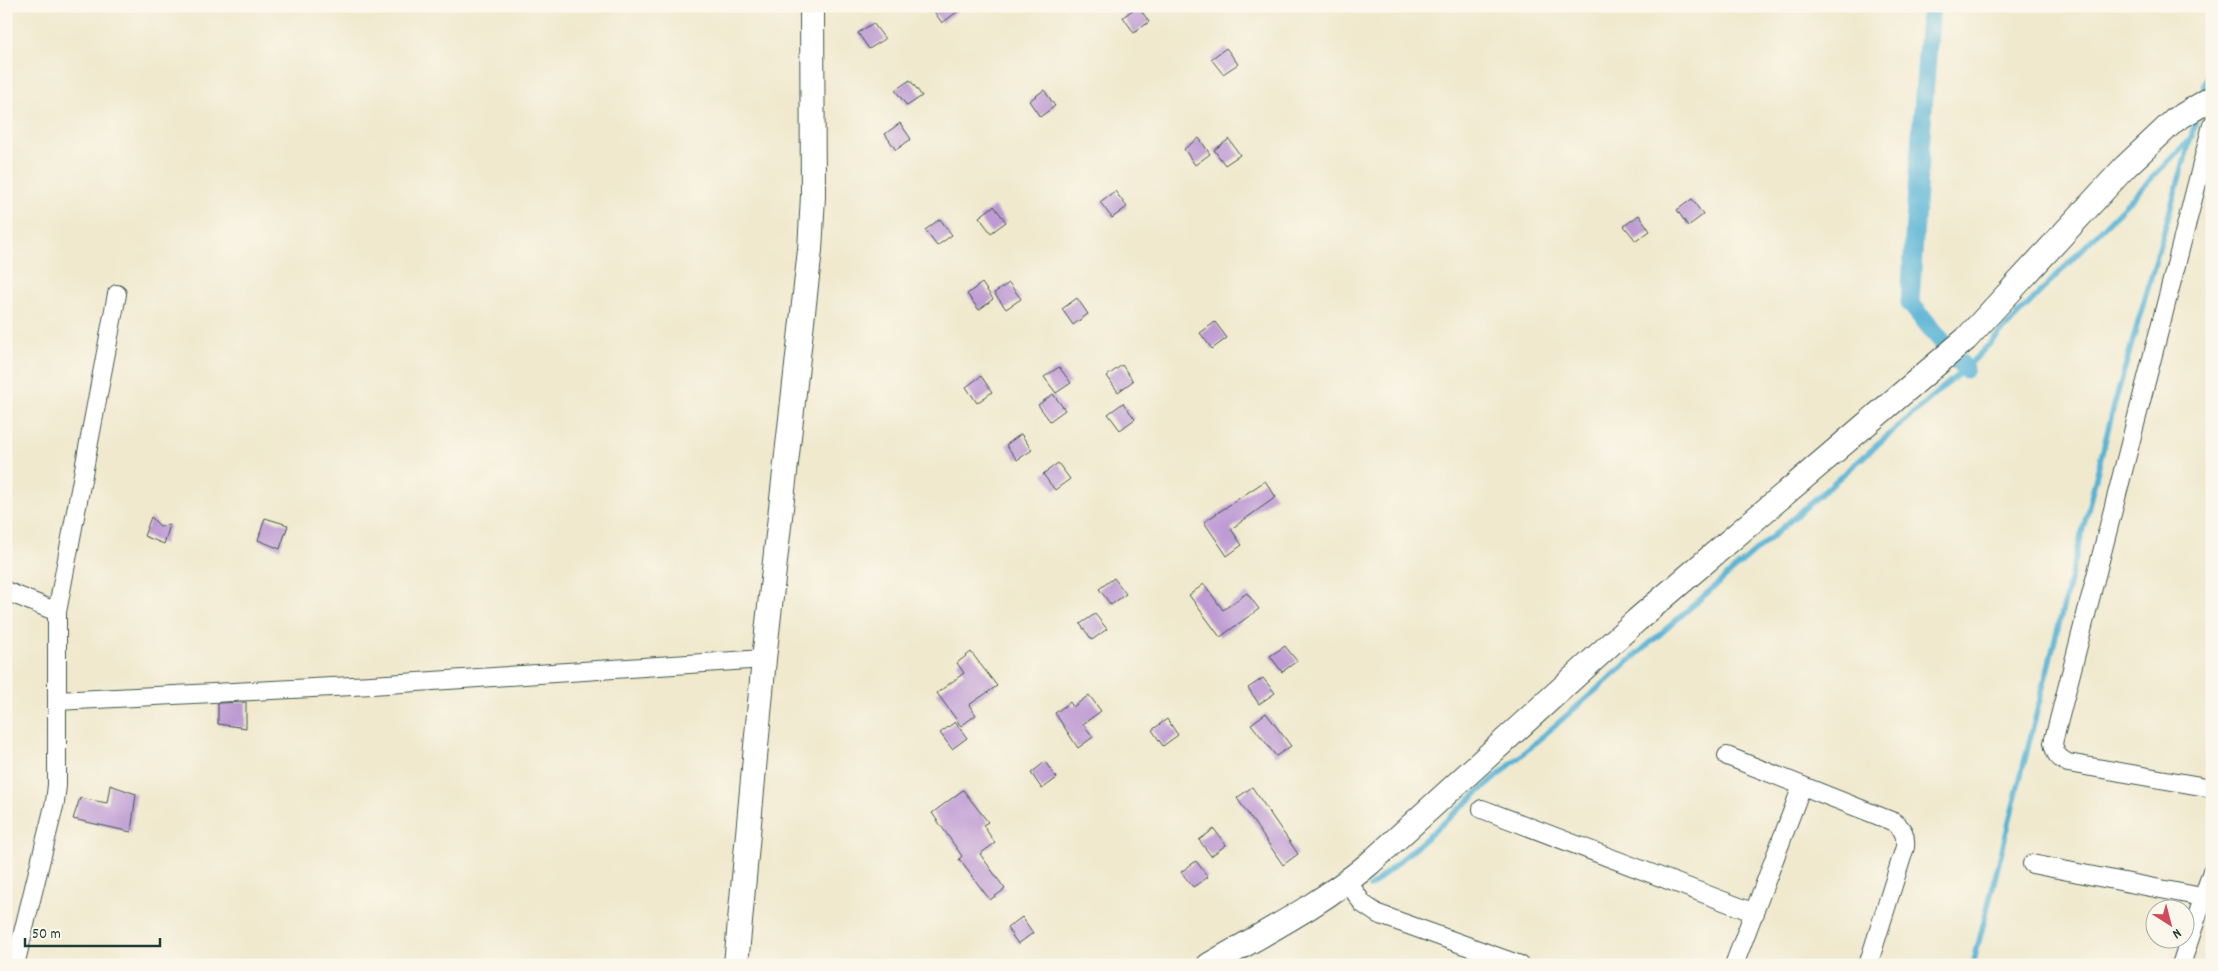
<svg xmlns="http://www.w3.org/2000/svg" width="2218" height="971" font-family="Dekko,sans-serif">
<rect width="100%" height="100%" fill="#fbf7ec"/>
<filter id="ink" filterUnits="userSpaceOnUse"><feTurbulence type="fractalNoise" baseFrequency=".02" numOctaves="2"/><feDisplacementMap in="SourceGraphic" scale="10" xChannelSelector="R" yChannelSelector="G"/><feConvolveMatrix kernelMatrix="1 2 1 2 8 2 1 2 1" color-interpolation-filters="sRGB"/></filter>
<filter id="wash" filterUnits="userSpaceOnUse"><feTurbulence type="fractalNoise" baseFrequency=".0096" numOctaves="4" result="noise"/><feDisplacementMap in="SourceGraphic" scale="20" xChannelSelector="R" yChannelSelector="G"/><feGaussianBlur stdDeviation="1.12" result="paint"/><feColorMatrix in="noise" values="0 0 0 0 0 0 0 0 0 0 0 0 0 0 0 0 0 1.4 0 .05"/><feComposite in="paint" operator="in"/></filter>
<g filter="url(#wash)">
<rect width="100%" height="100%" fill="#f0e9ce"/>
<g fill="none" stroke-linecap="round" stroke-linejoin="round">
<!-- stream -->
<g stroke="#57b3d5" stroke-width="5.5">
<polyline points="2202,95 2212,58"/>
<polyline points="1370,887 1970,364 2192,137"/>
<polyline points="1973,965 2114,406 2197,116"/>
</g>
<!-- canal -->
<polyline stroke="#57b3d5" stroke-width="19" points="1931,6 1918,174 1910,303 1965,369"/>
</g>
<g id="blocks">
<!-- building -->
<g fill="#be9bd3">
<polygon points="930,6 965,6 942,23"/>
<polygon points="1138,6 1149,22 1134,33 1123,17"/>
<polygon points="873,23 885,39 869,49 858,33"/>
<polygon points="1226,48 1238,64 1223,74 1211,59"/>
<polygon points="910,80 922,96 907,106 895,90"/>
<polygon points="1044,90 1055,106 1040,117 1029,101"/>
<polygon points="900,123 911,139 896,150 885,134"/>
<polygon points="1199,138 1210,154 1195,165 1184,149"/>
<polygon points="1229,139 1240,155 1225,165 1214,150"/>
<polygon points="1115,191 1127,207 1112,218 1100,202"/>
<polygon points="1692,199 1703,215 1688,226 1677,210"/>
<polygon points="994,206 1006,222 991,233 979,217"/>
<polygon points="1639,215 1650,231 1636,241 1624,226"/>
<polygon points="940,219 952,235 937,246 925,230"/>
<polygon points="982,283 993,299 979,310 967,294"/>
<polygon points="1009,283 1021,299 1006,309 994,293"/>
<polygon points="1077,298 1088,314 1073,325 1062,309"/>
<polygon points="1215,322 1227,338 1212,349 1200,333"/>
<polygon points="1122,365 1133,381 1118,392 1107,376"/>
<polygon points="1059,367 1071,383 1056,393 1044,377"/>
<polygon points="981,376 992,392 977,403 966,387"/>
<polygon points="1053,394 1065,410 1050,421 1038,405"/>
<polygon points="1123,403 1135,419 1120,430 1108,414"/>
<polygon points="1021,434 1032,450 1017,460 1006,445"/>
<polygon points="1058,463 1070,479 1055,490 1043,474"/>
<polygon points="1265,481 1276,497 1231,529 1242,545 1227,556 1204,522"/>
<polygon points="151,517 160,526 170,525 164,544 144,536"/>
<polygon points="265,518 288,525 280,549 258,540"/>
<polygon points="1114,578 1126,594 1111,605 1099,589"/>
<polygon points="1204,584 1223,610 1247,593 1259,609 1220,637 1189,595"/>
<polygon points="1095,614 1107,629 1092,640 1080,624"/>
<polygon points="1285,646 1297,661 1282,672 1270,656"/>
<polygon points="971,652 997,686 969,705 976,715 961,726 937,693 964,673 957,663"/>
<polygon points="1263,678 1275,693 1259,704 1248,688"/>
<polygon points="1089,695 1101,711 1083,724 1093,737 1078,748 1055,713 1070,702 1073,707"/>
<polygon points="246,702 246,728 218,724 218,703"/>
<polygon points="1266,713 1291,746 1276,756 1251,724"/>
<polygon points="1167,719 1178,735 1163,746 1152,730"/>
<polygon points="955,722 967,738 952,749 940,733"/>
<polygon points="1045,762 1057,778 1042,789 1031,773"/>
<polygon points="110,785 136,794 131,832 73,819 80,798 107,803"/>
<polygon points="1252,787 1298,854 1283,865 1237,798"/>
<polygon points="963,790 988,822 983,825 995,843 980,854 1005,889 990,900 959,859 962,856 932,813"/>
<polygon points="1214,829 1226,845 1211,856 1199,840"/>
<polygon points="1196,861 1208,877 1193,887 1181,872"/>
<polygon points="1022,917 1033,933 1018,944 1007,928"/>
</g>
</g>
</g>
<g filter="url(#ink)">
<use href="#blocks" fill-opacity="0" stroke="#3e574b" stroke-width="1"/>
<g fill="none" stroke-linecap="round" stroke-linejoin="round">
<!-- minor casing -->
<g stroke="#3e574b" stroke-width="20">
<g id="minor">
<path d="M 2212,125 L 2053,743 C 2055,754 2058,758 2068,763 L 2212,788"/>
<polyline points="6,591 57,612"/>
<polyline points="57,701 372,685 764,659"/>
<path d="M 1727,756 L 1894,822 C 1904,830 1906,835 1905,847 L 1868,965"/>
<polyline points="1482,809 1755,913"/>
<polyline points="2032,864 2212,899"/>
<polyline points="1348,882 1363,904 1378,914 1520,965"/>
<polyline points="15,965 55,802 57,785 57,612 117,294"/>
<polyline points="1734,965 1802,786"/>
<polyline points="2181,965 2212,871"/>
</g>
</g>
<!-- secondary casing -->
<g stroke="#3e574b" stroke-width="26">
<g id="secondary">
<polyline points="736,965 764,659 810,250 813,196 812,6"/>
<path d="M 1209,965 C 1264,933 1322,904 1370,863 L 1637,620 L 1966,339 L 2125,167 L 2175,120 L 2212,98"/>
</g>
</g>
<!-- minor -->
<use href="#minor" stroke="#fff" stroke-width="18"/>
<!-- secondary -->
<use href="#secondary" stroke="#fff" stroke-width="24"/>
</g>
</g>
<!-- margin -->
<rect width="2218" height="971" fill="none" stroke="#fbf7ec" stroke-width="25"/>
<!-- north arrow -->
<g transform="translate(2170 924) rotate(144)"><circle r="24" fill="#fbf7ec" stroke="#a3ada2"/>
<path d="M0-4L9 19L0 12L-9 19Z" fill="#d1495b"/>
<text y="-8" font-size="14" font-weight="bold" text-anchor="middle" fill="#1f3d34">N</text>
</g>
<!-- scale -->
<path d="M25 938v8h135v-8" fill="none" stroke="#1f3d34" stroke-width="2.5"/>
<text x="32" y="938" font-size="15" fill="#1f3d34" stroke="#fbf7ec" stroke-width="4" paint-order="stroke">50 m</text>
</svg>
